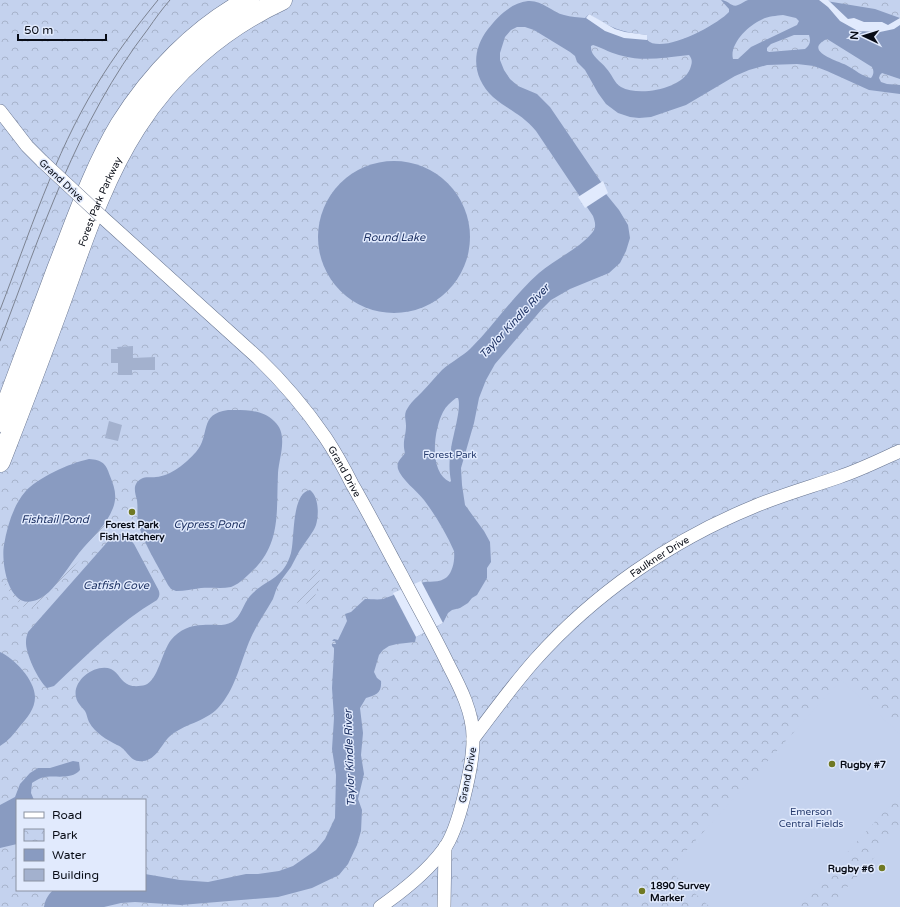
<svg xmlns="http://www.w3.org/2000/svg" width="900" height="907" font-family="'Varela Round',sans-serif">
<defs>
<pattern id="park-crowns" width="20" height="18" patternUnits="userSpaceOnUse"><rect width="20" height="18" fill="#c4d2ee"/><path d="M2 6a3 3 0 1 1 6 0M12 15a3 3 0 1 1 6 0" fill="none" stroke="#a7b3cb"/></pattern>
<pattern id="garden-furrows" width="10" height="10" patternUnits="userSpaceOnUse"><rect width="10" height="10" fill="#c4d2ee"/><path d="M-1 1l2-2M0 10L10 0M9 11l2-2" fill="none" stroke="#a7b3cb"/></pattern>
</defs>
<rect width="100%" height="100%" fill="#e1eafd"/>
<!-- park -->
<path fill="url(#park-crowns)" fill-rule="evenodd" d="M 0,0 L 900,0 L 900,907 L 0,907 ZM 17,800 L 145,800 L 145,890 L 17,890 Z"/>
<!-- garden -->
<g fill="url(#garden-furrows)">
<path d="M 110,515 L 110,523 L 61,582 L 37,607 C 33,608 28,609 24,607 C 16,603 8,589 2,582 L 9,585 L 12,591 L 42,597 L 50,591 L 82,549 Z"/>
<polygon points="316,568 322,571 313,604 297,603"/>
</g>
<!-- pitch -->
<g fill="#c4d2ee">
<polygon points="841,680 900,734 900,794 798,907 710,907 669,870"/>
<polygon points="900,829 900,907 829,907"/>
</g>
<!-- water -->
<g fill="#899bc1" fill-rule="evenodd">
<path d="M 721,0 C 728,0 732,8 738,5 C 741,4 745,1 748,0 L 820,0 L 875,9 L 900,18 L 900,79 L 882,73 L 880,75 L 879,78 L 881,82 L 887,84 L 900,85 L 900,94 L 869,90 L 827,71 L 814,66 L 797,64 L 767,65 L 749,70 L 735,76 L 686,105 L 651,117 L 639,118 L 630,117 L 618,113 L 606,104 L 598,93 L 585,70 L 577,62 L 575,56 L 570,52 L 534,30 L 525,27 L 517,27 L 511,30 L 505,37 L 500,53 L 500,60 L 504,70 L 510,79 L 518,86 L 537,94 L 550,107 L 601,182 L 606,194 L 619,210 L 628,225 L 630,238 L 626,251 L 620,263 L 609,273 L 570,289 L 551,300 L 542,309 L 495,364 L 486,380 L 479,398 L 474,423 L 461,468 L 462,485 L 465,505 L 484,531 L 490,542 L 491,562 L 487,568 L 487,578 L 477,595 L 472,598 L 468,603 L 460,608 L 452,610 L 448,613 L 443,623 L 416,637 L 415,642 L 397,644 L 389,646 L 383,650 L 379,655 L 374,672 L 377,678 L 381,681 C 382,693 376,695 366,698 L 360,708 L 363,733 L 361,755 L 364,774 L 358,799 L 362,810 L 361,831 L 357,845 L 348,864 L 339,875 L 312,888 L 278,897 L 181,905 L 135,902 L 121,903 L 104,907 L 44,907 C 45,900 48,895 53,890 L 145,890 L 145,874 L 180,880 L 208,882 L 246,874 L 258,874 L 279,871 L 293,866 L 316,850 L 325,839 L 335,818 L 336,775 L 332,749 L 334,718 L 332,688 L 334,652 L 334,648 L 332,646 L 332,644 L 336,644 L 335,641 L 332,641 L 334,639 L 338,640 L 347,621 L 345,614 L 351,612 L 365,599 C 370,599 378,600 383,599 C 396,595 407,587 420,583 C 429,580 439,584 447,577 C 453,571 455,560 454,551 C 446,533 436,516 424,500 C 417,491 401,479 398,469 C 396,461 402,458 405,453 C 402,441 406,436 406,426 C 406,420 404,416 406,411 C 410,403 416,398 422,392 C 429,385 435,377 442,370 C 451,362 463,356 471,348 C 495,324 513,296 539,273 C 554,260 580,248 592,233 C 597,227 595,222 593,216 L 536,131 C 522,114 508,110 493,97 C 472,77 471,51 488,29 C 498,16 511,3 528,1 C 542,0 552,12 564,15 C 571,17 578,17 585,18 L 589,14 C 607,27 625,33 647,35 L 647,40 C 662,55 717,25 729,12 L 729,9 ZM 783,15 L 796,18 L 799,21 L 797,25 L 751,47 L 738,59 L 733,59 C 729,44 749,25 761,20 C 767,16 776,16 783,15 ZM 794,35 L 809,35 C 811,41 810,45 805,49 L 769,52 L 767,51 L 767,48 L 771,44 ZM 827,39 L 872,67 C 874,71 874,74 871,78 C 863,77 854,69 846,65 C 838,61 802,51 827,39 ZM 593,45 C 603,48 612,54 623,56 C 645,62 666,57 689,55 C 693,60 692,63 690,69 C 682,89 639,97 621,87 C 614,83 612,74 606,68 C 601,61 590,56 591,46 ZM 456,398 L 458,398 C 462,408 452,438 451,450 C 449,460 449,471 451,481 L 450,482 C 428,472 434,429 443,412 C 446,406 451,402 456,398 Z"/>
<circle cx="394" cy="237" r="76"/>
<path d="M 228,410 C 244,410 262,409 274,421 C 289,434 279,457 278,473 C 276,513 282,546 248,575 C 244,579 237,585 231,587 C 221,589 211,587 201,588 C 192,589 185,591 176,591 L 171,589 L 168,585 C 159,567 142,541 138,522 C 137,515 138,507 137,500 C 135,493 132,484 141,479 C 146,476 151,478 156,477 C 171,476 186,463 196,452 C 211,435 198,414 228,410 Z"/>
<path d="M 89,459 C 102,460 106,463 110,476 C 114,486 117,494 114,505 C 108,525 91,538 79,553 C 69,566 60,581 49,592 C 44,596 39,600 33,601 C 8,608 1,562 4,545 C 7,527 13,506 25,492 C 37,478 70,463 89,459 Z"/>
<path d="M 310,490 C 319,497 319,515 316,525 C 313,533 307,539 303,546 C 298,552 295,560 291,567 C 287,573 282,578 279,584 C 276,588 275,594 273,599 C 265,613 255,627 249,642 C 240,664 235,690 218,708 C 205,722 183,724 169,737 C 161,745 156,760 143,761 C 129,763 128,749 117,745 C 107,740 95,733 89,722 C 87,718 87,714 85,711 C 82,707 77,703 76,697 C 72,680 96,663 111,669 C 119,673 121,682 129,685 C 134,687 141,686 145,685 C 158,681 162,651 171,640 C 179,630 191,625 203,625 C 213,624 223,627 232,622 C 241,617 243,604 250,596 C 266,578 283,581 291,553 C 295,539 291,493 310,490 Z"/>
<path d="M 120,534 L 126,535 L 134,544 L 158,589 C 160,593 160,596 157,600 C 118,623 87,655 54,686 L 47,688 C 38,680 25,653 26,641 C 26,638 27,635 28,632 L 110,539 L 115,535 Z"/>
<path d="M 0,652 C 14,658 35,680 35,697 C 35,709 27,718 20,726 C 14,734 8,741 0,746 Z"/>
<path d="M 73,761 L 79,762 L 80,770 C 71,781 53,774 41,778 C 38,779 35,781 32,783 L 31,793 L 34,800 L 17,800 L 17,844 L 0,848 L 0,805 L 15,797 L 20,784 L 30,773 L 38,768 L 50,768 Z"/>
</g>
<!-- pier -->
<g fill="#e1eafd">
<polygon points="819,0 828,0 848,19 854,18 864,22 882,22 888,25 900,18 900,25 894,29 880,32 858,31 840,21 828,7"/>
<polygon points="589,14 615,29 625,32 647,35 647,40 624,38 605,31 586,18"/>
<polygon points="603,181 608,193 585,208 578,197"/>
<polygon points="421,581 443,623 416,637 393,593"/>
</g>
<!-- building -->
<g fill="#a3b1ce">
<polygon points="133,346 133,358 155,357 155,370 132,370 132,375 118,375 118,363 111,363 111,349 118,349 117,347"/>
<polygon points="109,421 122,425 118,441 105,438"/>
</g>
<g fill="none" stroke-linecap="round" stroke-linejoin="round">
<!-- street casing -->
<g stroke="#67748f" stroke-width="14">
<g id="street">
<polyline points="0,111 27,146 43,162"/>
<path id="s1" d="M 101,216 L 258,358 C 283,382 305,408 325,437 C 335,452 344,468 352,484 C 370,515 386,547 403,578 C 418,607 434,635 448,664 C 460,687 474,714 473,740 C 473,765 459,829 444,849 C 427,872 403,891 380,907"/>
<path id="s2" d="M 473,739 C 493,712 513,685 535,660 C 594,594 670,541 753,507 C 781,495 810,487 839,477 C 860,470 880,460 900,451"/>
<polyline points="444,907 445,847"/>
</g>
</g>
<!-- primary casing -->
<g stroke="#67748f" stroke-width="21">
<g id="primary">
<path d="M 0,422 C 19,371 38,320 57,269 C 76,221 93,170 120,125 C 151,75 196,28 249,0"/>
<path id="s3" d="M 0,462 C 21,408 42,353 62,298 C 83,240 102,180 136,127 C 171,72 222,28 282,0"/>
</g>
</g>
<!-- street -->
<use href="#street" stroke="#fff" stroke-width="13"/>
<!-- primary -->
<use href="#primary" stroke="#fff" stroke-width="20"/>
<!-- tram -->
<g stroke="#7c8392" stroke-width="1">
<path d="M 0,310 C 29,235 54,155 96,86 C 114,56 136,27 158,0"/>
<path d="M 0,341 C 41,233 77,121 148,29 C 155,19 162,9 170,0"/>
</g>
<!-- street-bridge casing -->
<g stroke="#67748f" stroke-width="14" stroke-linecap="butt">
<polyline id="street-bridge" points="43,162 101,216"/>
</g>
<!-- street-bridge -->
<use href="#street-bridge" stroke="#fff" stroke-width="13"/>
</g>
<!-- markers -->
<g fill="#707924" stroke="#e1eafd" stroke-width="1.5">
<circle cx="132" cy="512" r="4"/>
<circle cx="832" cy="764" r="4"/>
<circle cx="882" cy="868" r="4"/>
<circle cx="642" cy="891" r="4"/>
</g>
<g text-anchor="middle" stroke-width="3" stroke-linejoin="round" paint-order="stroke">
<!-- street labels -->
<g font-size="10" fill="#080c16" stroke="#e1eafd">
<text transform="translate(62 180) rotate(43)" y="4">Grand Drive</text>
<text dy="4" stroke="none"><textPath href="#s3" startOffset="279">Forest Park Parkway</textPath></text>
<text dy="4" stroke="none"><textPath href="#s1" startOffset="355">Grand Drive</textPath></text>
<text dy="4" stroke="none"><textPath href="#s2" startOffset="263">Faulkner Drive</textPath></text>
<text transform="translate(467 775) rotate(-79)" y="4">Grand Drive</text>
</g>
<!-- park labels -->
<g font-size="10" fill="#273c6e" stroke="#e1eafd">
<text x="450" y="458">Forest Park</text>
<text x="811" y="815">Emerson<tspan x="811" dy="12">Central Fields</tspan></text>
</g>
<!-- poi labels -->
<g font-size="10" font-weight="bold" fill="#080c16" stroke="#e1eafd" text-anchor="start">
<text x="132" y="528" text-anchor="middle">Forest Park<tspan x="132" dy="12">Fish Hatchery</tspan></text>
<text x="840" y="768">Rugby #7</text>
<text x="874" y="872" text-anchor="end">Rugby #6</text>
<text x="650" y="889">1890 Survey<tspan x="650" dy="12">Marker</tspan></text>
</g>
<!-- water labels -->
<g font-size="11" font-style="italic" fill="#1d3162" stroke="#e1eafd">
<text x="394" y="241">Round Lake</text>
<text transform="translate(514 321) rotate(-47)" y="4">Taylor Kindle River</text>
<text x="55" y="523">Fishtail Pond</text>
<text x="209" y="528">Cypress Pond</text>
<text x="116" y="589">Catfish Cove</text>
<text transform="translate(349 758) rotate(-92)" y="4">Taylor Kindle River</text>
</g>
</g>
<!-- legend -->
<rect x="16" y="799" width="130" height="92" fill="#e1eafd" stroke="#8a91a1"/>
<rect x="24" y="812" width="20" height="6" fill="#ffffff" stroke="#8a91a1"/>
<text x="52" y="819" font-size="12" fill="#080c16">Road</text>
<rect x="24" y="829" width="20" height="12" fill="url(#park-crowns)" stroke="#8a91a1"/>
<text x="52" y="839" font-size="12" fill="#080c16">Park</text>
<rect x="24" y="849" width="20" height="12" fill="#899bc1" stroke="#8a91a1"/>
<text x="52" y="859" font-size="12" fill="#080c16">Water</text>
<rect x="24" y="869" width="20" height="12" fill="#a3b1ce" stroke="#8a91a1"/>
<text x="52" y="879" font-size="12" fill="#080c16">Building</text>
<!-- north arrow -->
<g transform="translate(864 36) rotate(274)" stroke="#e1eafd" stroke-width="3" paint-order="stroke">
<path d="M0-3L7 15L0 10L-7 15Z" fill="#080c16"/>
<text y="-6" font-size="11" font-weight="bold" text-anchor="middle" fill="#080c16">N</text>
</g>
<!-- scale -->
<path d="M18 34v6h88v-6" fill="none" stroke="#080c16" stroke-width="2"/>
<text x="24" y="34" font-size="12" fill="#080c16" stroke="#e1eafd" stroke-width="3" paint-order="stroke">50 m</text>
</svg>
